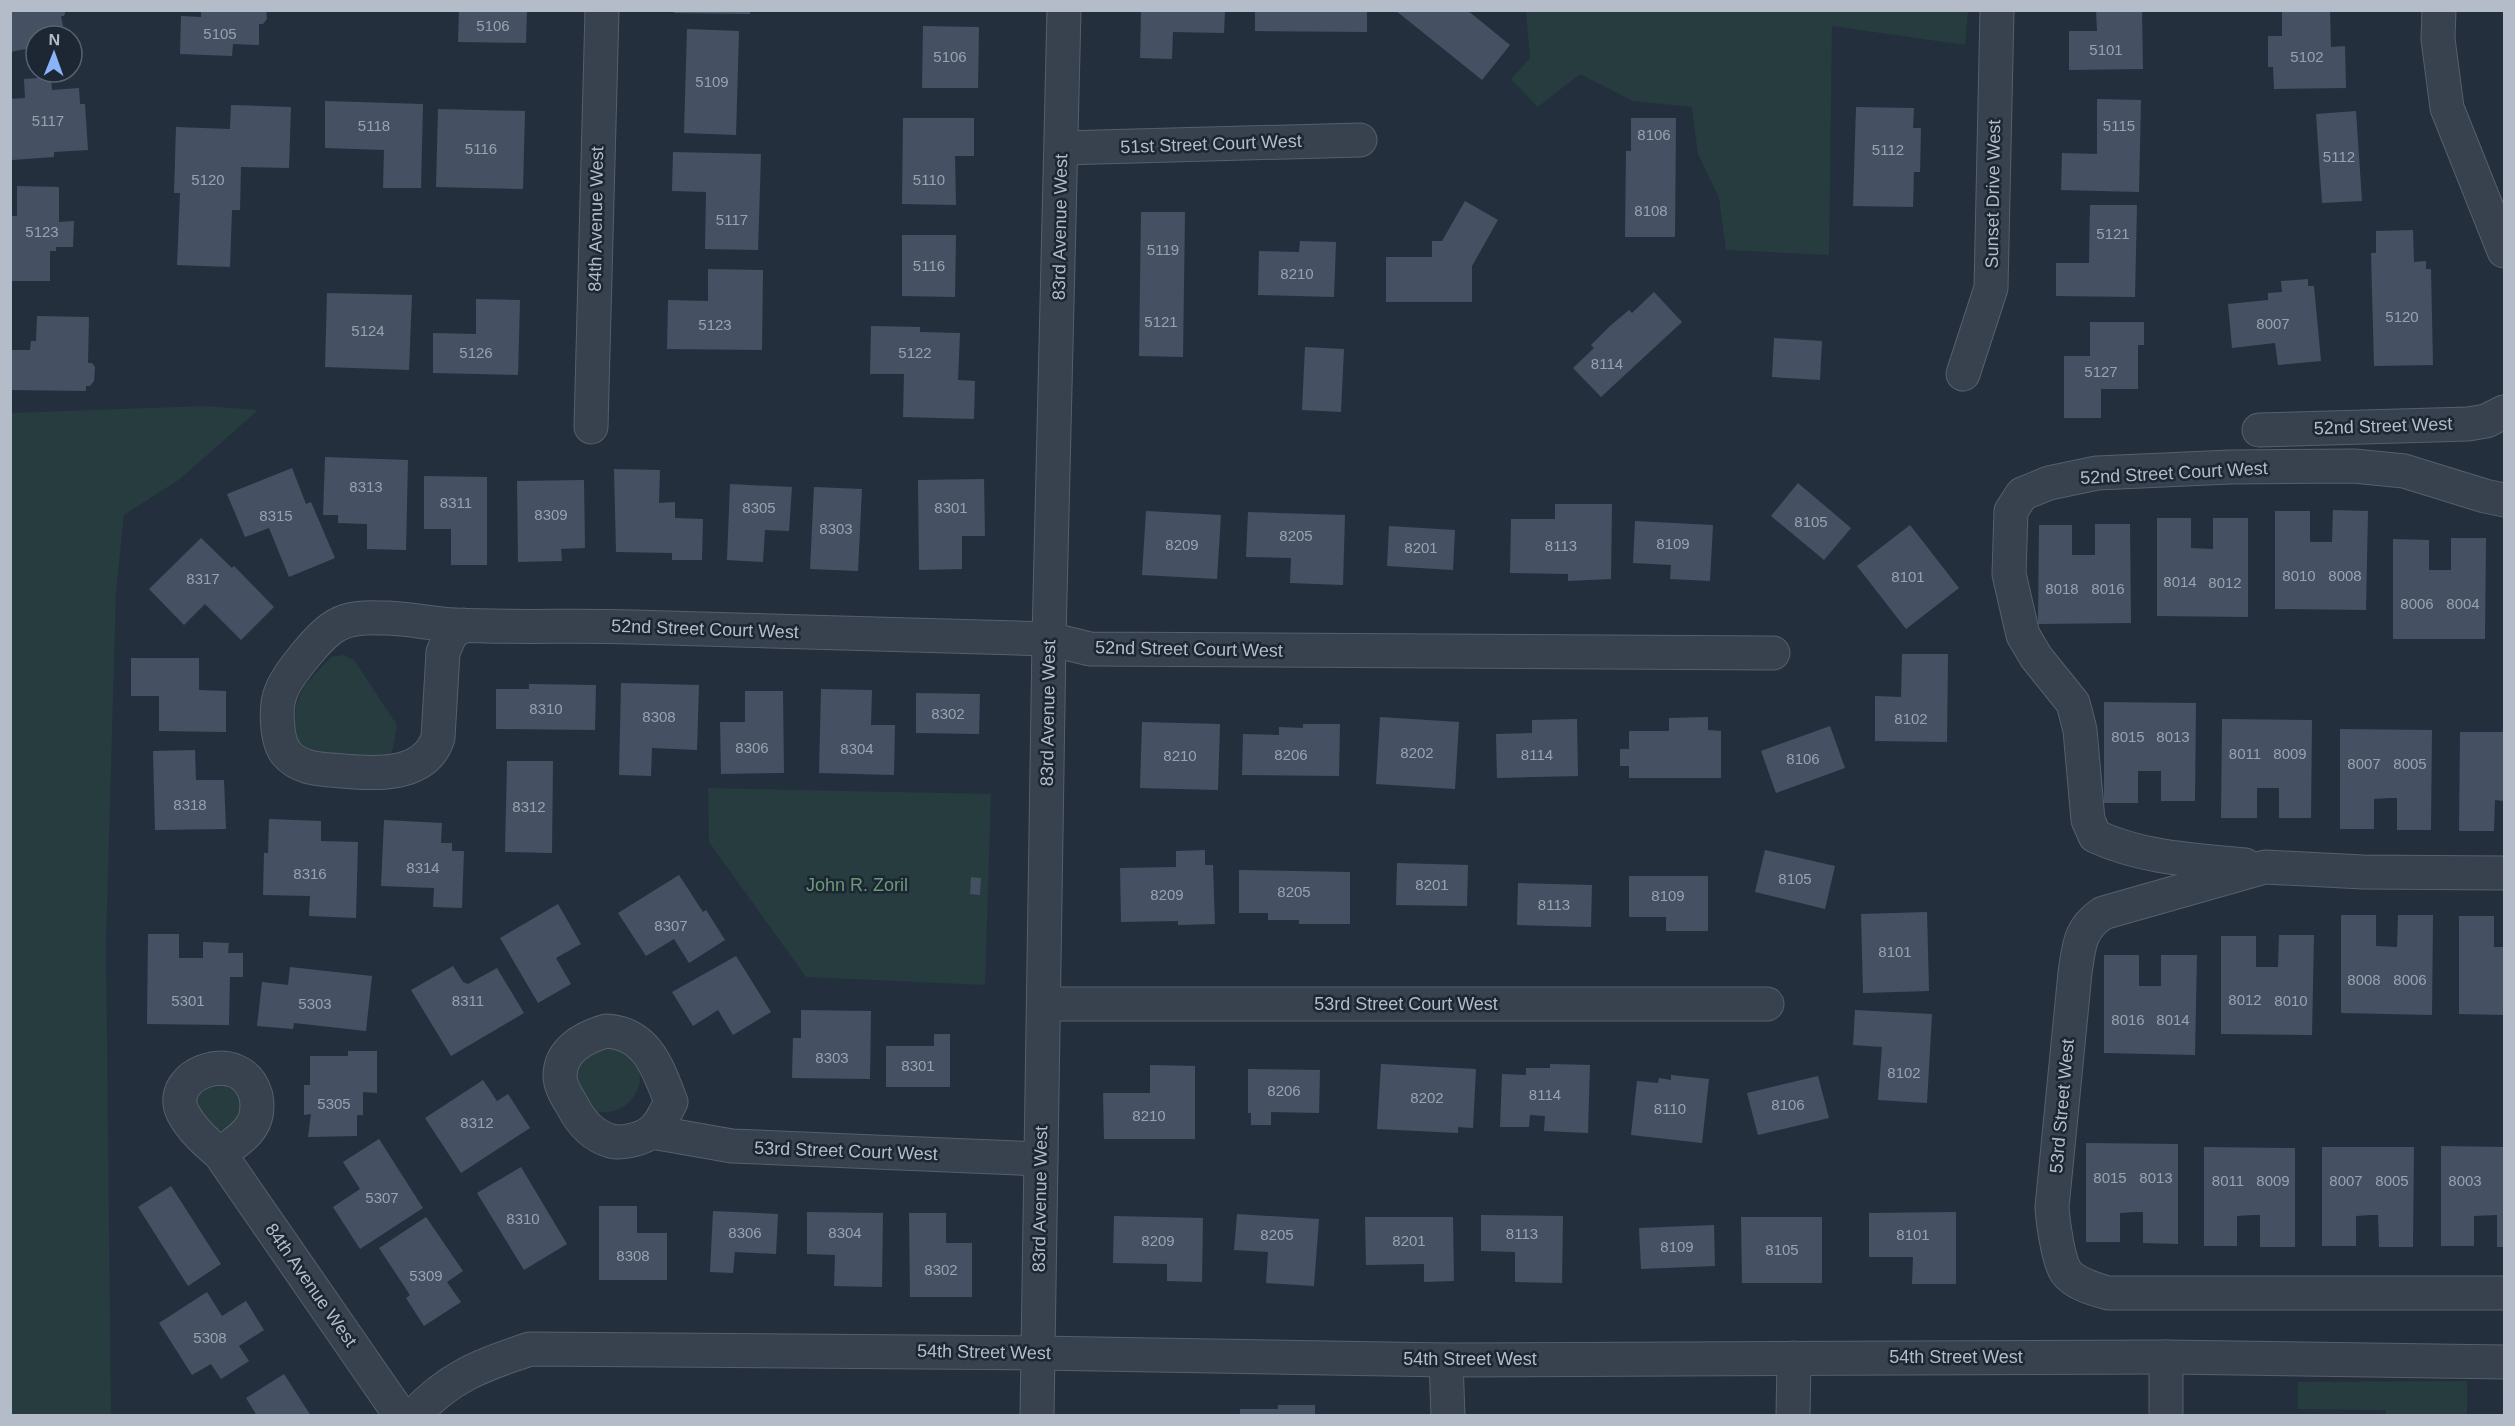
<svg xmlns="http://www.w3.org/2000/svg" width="2515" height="1426" font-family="Helvetica,sans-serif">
<rect width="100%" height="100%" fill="#242f3e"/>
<!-- green -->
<g fill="#263c3f">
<polygon points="1526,11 1526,10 1968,11 1965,45 1832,26 1829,255 1726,250 1719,198 1698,154 1692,107 1633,101 1580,74 1538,107 1511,79 1530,58"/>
<polygon points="204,406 258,410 180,479 124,515 116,591 106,943 111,1415 11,1415 11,413"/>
<polygon points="343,655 354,660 397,725 393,748 388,758 315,754 302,748 294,735 296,705 304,686 331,657"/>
<polygon points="708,788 991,794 985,985 806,977 709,842"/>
<path d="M 606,1045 C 612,1048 622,1050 628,1054 C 656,1075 632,1123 589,1110 L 572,1072 L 576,1062 Z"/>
<polygon points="222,1074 248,1107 231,1129 213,1130 204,1126 192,1093"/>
<polygon points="2467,1381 2467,1415 2386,1416 2386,1410 2298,1409 2298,1382"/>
</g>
<!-- building -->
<g fill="#455162">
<polygon points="10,10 66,10 64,16 61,16 65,36 36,36 36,47 10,52"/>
<polygon points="201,10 266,10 267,19 263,24 259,24 259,45 233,44 232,56 180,54 181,16 201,17"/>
<polygon points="459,10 527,10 526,43 458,42"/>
<polygon points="674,10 750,10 750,14 674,13"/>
<polygon points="1141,10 1225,10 1224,33 1173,32 1172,59 1140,58"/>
<polygon points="1255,10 1367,10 1367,32 1255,31"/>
<polygon points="1395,10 1467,10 1510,45 1482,80"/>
<polygon points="2096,10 2142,10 2143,69 2069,70 2069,31 2097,31"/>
<polygon points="2282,10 2330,10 2331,47 2345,46 2346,88 2274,89 2273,67 2268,67 2268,36 2282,36"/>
<polygon points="923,26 979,27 978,88 922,88"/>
<polygon points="687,29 739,31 736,135 684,133"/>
<polygon points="51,77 52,90 79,88 80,104 85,104 88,150 54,152 54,157 12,160 10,99 25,98 24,79"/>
<polygon points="2097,99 2141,100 2139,192 2061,190 2062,153 2097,154"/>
<polygon points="325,101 423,104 421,188 383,188 384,150 325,148"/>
<polygon points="231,105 291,107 289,168 241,167 240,210 232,210 230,267 177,265 180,193 174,193 176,127 230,129"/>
<polygon points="1856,107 1914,108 1913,128 1921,128 1920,172 1914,172 1913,207 1853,206"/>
<polygon points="438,109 525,111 523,189 436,187"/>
<polygon points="2356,111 2362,201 2322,203 2316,114"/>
<polygon points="903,118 974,118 974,156 955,156 956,205 902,204"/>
<polygon points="1631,118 1676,118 1675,237 1625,237 1626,151 1631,151"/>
<polygon points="673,152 761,154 758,250 705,249 706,192 672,191"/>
<polygon points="17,186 59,187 59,222 74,221 73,247 56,247 56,251 50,251 50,281 10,281 11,216 17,216"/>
<polygon points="1465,201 1498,220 1472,266 1472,302 1386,302 1386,257 1432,257 1432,241 1442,241"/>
<polygon points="2090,205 2137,205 2135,297 2056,296 2056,263 2089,263"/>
<polygon points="1141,212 1185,212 1183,357 1139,356"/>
<polygon points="2413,230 2414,262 2426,261 2426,269 2431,269 2433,365 2374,366 2371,253 2376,253 2376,231"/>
<polygon points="902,235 956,235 955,297 902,296"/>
<polygon points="1300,241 1336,242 1334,297 1258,295 1259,251 1299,252"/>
<polygon points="708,269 763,270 762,350 667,349 668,300 708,301"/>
<polygon points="2308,279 2308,286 2314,286 2321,361 2278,365 2275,343 2232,348 2228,304 2268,300 2268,293 2282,292 2281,281"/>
<polygon points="1654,292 1682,322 1601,397 1573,368 1594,348 1591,345 1610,326 1629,310 1632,313"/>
<polygon points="327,293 412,295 409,370 325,367"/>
<polygon points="476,299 520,300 518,375 433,373 433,333 476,334"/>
<polygon points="37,316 89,317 88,363 92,363 95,367 94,381 90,386 86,386 86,391 10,390 11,350 30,350 31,341 36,341"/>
<polygon points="2090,322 2144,322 2144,345 2138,345 2138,389 2101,389 2101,418 2064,418 2064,356 2090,356"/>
<polygon points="871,326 920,327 920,332 960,333 958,380 975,381 974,419 903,417 904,374 870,374"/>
<polygon points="1774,338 1822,341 1820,380 1772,377"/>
<polygon points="1305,347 1344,349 1341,412 1302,410"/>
<polygon points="325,457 408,460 406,550 367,549 367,524 338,523 338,515 323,515"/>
<polygon points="292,468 306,504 311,502 335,558 289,577 269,528 245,537 227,494"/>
<polygon points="614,469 660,470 659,503 675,502 675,518 703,519 702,560 672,560 672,553 616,552"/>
<polygon points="424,476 487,477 487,565 451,565 451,529 424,529"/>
<polygon points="984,479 985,536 962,536 962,569 919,570 918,480"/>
<polygon points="584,480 585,548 561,549 562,561 518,562 517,481"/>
<polygon points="1798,483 1851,528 1824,560 1771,516"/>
<polygon points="730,484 792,487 789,531 765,530 763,562 727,560"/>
<polygon points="814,487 862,489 858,571 810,569"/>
<polygon points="1555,504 1612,504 1611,579 1568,581 1568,574 1510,573 1511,519 1555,519"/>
<polygon points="2333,510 2368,511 2366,610 2275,609 2275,511 2310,511 2310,542 2332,542"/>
<polygon points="1146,511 1221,515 1217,579 1142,575"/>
<polygon points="1248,512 1345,515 1343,585 1290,583 1291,558 1246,557"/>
<polygon points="2157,518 2191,518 2191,548 2213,549 2213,518 2248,518 2248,617 2157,616"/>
<polygon points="1635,521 1713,525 1710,581 1670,579 1671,565 1633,563"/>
<polygon points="2095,524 2130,524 2131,623 2038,624 2039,525 2072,525 2072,555 2095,555"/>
<polygon points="1910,525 1959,588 1906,629 1857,566"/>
<polygon points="1389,526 1455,530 1453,570 1387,566"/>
<polygon points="201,538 232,568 234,566 274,607 241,640 205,604 184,625 149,589"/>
<polygon points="2451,538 2486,538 2485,639 2393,639 2393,539 2429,540 2429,570 2451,570"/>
<polygon points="1902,654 1948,654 1947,742 1875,741 1875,696 1901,697"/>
<polygon points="131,658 199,658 199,690 226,691 226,732 159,731 159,696 131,696"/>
<polygon points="621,683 699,685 697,750 652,748 651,776 619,775"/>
<polygon points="529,684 596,685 595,730 496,729 496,689 529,689"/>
<polygon points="821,689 872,690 871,725 895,725 894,775 819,773"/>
<polygon points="745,691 783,691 784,773 721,774 720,722 745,722"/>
<polygon points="916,693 980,694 979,734 916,733"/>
<polygon points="2104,702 2196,703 2195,801 2161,801 2161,771 2138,771 2138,803 2104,803"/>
<polygon points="1380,717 1459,722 1455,789 1376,784"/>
<polygon points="1708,717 1708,730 1721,731 1721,778 1629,778 1629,766 1620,766 1620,749 1629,749 1629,731 1669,731 1669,718"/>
<polygon points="1577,719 1578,776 1497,778 1496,734 1532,733 1532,720"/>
<polygon points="2222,719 2312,720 2311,818 2279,818 2279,788 2257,788 2257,818 2221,818"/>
<polygon points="1142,722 1220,724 1218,790 1140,788"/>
<polygon points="1303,724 1340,724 1339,776 1242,775 1243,734 1279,735 1279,727 1303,728"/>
<polygon points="1830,726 1845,768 1776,793 1761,751"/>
<polygon points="2340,729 2432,730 2431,830 2397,830 2397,798 2389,798 2374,799 2374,829 2340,829"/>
<polygon points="2460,732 2504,732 2504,801 2495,800 2494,831 2459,831"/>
<polygon points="195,750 196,780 224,780 226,829 155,830 153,751"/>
<polygon points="507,761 553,761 552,853 505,852"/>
<polygon points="269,819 321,821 321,841 358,842 356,918 309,916 310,896 263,895 264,853 268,853"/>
<polygon points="384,820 442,823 441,843 452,843 452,851 464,851 462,908 433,907 434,888 381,886"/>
<polygon points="1205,850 1205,865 1213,865 1215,924 1178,925 1178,921 1121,922 1120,868 1176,867 1176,851"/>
<polygon points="1765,850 1835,866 1825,909 1755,892"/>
<polygon points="1397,863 1468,865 1467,906 1396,905"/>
<polygon points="1239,870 1350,872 1350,924 1299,924 1299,920 1268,920 1268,913 1239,913"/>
<polygon points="679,875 703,912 706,910 725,940 689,963 674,939 646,956 618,913"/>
<polygon points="1629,876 1708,876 1708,931 1666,931 1666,917 1629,917"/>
<polygon points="971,877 981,878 980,895 970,894"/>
<polygon points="1518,883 1592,885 1591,927 1517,925"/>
<polygon points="558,904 581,944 556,958 571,984 538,1003 500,938"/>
<polygon points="1927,912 1929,991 1863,993 1861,914"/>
<polygon points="2341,915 2376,915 2376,946 2397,947 2398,915 2433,915 2432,1015 2341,1013"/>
<polygon points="2459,916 2494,916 2494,947 2504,947 2504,1015 2459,1014"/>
<polygon points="148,934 179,934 179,958 203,958 203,942 229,943 228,953 243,953 243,977 230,977 229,1025 147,1024"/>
<polygon points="2279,935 2314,935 2312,1035 2221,1034 2221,936 2256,936 2256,967 2278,967"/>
<polygon points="2104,955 2139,955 2139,986 2161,986 2161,955 2197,955 2195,1055 2104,1053"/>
<polygon points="736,956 771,1012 733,1035 718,1010 693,1026 672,992"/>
<polygon points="453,966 463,982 468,984 497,968 524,1013 451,1056 411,990"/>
<polygon points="290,967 372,976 366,1031 294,1023 293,1029 257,1026 262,982 288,985"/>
<polygon points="801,1010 871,1011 870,1079 792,1078 793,1038 801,1038"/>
<polygon points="1855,1010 1932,1014 1927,1103 1878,1100 1882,1047 1853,1045"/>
<polygon points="934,1034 950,1034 950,1087 886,1087 886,1046 934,1046"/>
<polygon points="348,1051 377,1051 377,1093 363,1092 363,1115 357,1115 357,1136 308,1137 311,1114 304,1115 304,1085 310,1085 310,1056 348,1056"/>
<polygon points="1381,1064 1476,1069 1473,1128 1458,1127 1458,1133 1377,1129"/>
<polygon points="1550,1064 1590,1065 1588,1133 1544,1131 1545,1116 1530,1115 1529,1127 1500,1127 1502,1074 1526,1075 1526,1068 1550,1068"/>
<polygon points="1150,1065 1195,1066 1195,1139 1104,1139 1103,1093 1150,1093"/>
<polygon points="1248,1069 1320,1070 1319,1113 1271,1112 1271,1125 1251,1125 1251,1113 1248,1113"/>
<polygon points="1671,1075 1709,1079 1702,1143 1631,1135 1637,1081 1658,1083 1659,1078 1671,1080"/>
<polygon points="1818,1076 1829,1118 1758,1135 1747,1093"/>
<polygon points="483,1080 497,1101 508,1094 530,1128 461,1173 425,1118"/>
<polygon points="379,1139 423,1208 360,1249 333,1207 360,1189 343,1162"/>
<polygon points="2086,1143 2178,1144 2178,1244 2143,1243 2143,1212 2134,1212 2120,1213 2120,1242 2086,1242"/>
<polygon points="2441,1146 2504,1147 2504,1247 2497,1247 2497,1215 2474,1216 2474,1246 2441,1246"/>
<polygon points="2204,1147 2295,1148 2295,1247 2260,1247 2260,1215 2252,1215 2237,1216 2237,1246 2204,1246"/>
<polygon points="2322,1147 2414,1147 2413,1247 2379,1247 2378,1215 2370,1215 2356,1216 2356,1246 2322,1246"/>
<polygon points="521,1167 567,1244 524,1270 477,1193"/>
<polygon points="171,1186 221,1264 188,1286 138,1207"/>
<polygon points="599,1206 637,1206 637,1233 667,1233 667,1280 599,1280"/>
<polygon points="713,1211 778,1214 776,1254 735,1252 733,1273 710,1272"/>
<polygon points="807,1212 883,1213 882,1287 834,1286 835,1255 807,1254"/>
<polygon points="1956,1212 1956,1284 1912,1284 1913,1257 1869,1257 1869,1213"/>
<polygon points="909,1213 946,1213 946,1243 972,1243 972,1297 910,1297"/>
<polygon points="1237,1214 1319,1219 1314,1286 1266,1283 1268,1252 1234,1250"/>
<polygon points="1481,1215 1563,1216 1562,1283 1515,1282 1515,1252 1481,1251"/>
<polygon points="1114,1216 1203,1218 1202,1282 1167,1281 1167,1264 1113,1263"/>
<polygon points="426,1217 463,1271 447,1282 461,1302 424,1326 406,1298 410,1295 379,1248"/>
<polygon points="1365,1217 1453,1217 1454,1281 1424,1282 1424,1264 1366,1265"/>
<polygon points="1741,1217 1822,1217 1822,1283 1742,1283"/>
<polygon points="1714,1225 1715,1266 1641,1269 1639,1228"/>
<polygon points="207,1292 222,1316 246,1301 264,1330 239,1346 249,1361 221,1379 211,1364 192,1375 159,1323"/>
<polygon points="284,1374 311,1416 257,1416 246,1398"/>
<polygon points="1278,1405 1315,1405 1315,1416 1240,1416 1240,1409 1278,1409"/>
</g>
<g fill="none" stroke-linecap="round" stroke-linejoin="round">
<!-- minor casing -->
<g stroke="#565f6c" stroke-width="35">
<g id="minor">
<polyline points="2439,10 2438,39 2447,108 2504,251"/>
<polyline points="1062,148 1360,140"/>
<polyline points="1963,374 1991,288 1997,10"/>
<polyline points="591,427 602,10"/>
<polyline points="2259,430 2468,424 2486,421 2504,412"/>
<path d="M 463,625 L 451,634 L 443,652 L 438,738 C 425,777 376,774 343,771 C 322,769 300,770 286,753 C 276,740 275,706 281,692 C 287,675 321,633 337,625 C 353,616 371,618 388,618 C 411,619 433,624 455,625 C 514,628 574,625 633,627 C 771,630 910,635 1049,639 L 1090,649 L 1773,653"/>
<path d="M 2245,865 C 2194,860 2142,858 2095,836 L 2088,820 L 2080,730 L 2073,703 L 2036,657 L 2023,635 L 2009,574 L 2011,511 L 2022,494 L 2049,483 L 2097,473 L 2230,467 L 2354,466 L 2404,471 L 2485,496 L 2504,500"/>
<path d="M 2504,873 L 2363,872 L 2265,867 L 2103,913 C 2079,929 2079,946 2075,973 L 2052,1207 C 2053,1222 2058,1260 2066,1272 C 2075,1284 2094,1289 2108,1293 L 2504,1293"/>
<polyline points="1044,1004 1767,1004"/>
<path d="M 606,1031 C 647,1033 658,1068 671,1102 C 666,1111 660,1126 651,1132 C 642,1139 622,1144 611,1141 C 593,1136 580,1121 572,1105 C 567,1097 560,1086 560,1076 C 560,1050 585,1037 606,1031 Z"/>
<polyline points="652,1132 732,1146 1041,1159"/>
<path d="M 220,1154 C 230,1146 244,1138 251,1127 C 257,1118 258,1107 256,1096 C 242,1044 163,1074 183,1113 C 192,1130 206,1142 220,1154 L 401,1416"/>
<polyline points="1446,1360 1448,1416"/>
<path d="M 413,1416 C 449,1377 481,1365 530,1349 L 1037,1353 L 1446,1360 L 2166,1357 L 2504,1362"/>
<polyline points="1037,1416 1049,639 1064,10"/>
<polyline points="1793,1416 1794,1358"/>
<polyline points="2166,1416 2166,1357"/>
</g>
</g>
<!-- minor -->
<use href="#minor" stroke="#38414e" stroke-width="33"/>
</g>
<g text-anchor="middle" stroke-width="5" stroke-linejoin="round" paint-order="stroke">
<!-- number labels -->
<g font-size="15" fill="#98a1af">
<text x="493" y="31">5106</text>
<text x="220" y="39">5105</text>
<text x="2106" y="55">5101</text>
<text x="950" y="62">5106</text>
<text x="2307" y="62">5102</text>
<text x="712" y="87">5109</text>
<text x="48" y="126">5117</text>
<text x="374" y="131">5118</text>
<text x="2119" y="131">5115</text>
<text x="1654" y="140">8106</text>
<text x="481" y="154">5116</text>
<text x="1888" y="155">5112</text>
<text x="2339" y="162">5112</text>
<text x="208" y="185">5120</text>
<text x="929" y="185">5110</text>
<text x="1651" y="216">8108</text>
<text x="732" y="225">5117</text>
<text x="42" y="237">5123</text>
<text x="2113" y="239">5121</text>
<text x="1163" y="255">5119</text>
<text x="929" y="271">5116</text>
<text x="1297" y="279">8210</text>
<text x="2402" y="322">5120</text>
<text x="1161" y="327">5121</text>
<text x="2273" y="329">8007</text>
<text x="715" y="330">5123</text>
<text x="368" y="336">5124</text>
<text x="476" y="358">5126</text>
<text x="915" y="358">5122</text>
<text x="1607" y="369">8114</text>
<text x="2101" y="377">5127</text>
<text x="366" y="492">8313</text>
<text x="456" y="508">8311</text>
<text x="759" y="513">8305</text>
<text x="951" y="513">8301</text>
<text x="551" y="520">8309</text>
<text x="276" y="521">8315</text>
<text x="1811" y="527">8105</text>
<text x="836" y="534">8303</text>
<text x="1296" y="541">8205</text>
<text x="1673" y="549">8109</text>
<text x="1182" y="550">8209</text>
<text x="1561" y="551">8113</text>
<text x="1421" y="553">8201</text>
<text x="2299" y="581">8010</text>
<text x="2345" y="581">8008</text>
<text x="1908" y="582">8101</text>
<text x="203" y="584">8317</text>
<text x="2180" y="587">8014</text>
<text x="2225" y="588">8012</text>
<text x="2062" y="594">8018</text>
<text x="2108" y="594">8016</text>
<text x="2417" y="609">8006</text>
<text x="2463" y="609">8004</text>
<text x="546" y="714">8310</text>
<text x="948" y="719">8302</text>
<text x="659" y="722">8308</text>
<text x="1911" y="724">8102</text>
<text x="2128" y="742">8015</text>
<text x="2173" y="742">8013</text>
<text x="752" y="753">8306</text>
<text x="857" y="754">8304</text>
<text x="1417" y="758">8202</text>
<text x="2245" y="759">8011</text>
<text x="2290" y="759">8009</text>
<text x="1291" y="760">8206</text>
<text x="1537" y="760">8114</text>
<text x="1180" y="761">8210</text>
<text x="1803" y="764">8106</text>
<text x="2364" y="769">8007</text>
<text x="2410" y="769">8005</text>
<text x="190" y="810">8318</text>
<text x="529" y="812">8312</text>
<text x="423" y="873">8314</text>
<text x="310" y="879">8316</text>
<text x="1795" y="884">8105</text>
<text x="1432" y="890">8201</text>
<text x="1294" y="897">8205</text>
<text x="1167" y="900">8209</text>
<text x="1668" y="901">8109</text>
<text x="1554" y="910">8113</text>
<text x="671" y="931">8307</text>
<text x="1895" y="957">8101</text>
<text x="2364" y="985">8008</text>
<text x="2410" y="985">8006</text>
<text x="2245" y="1005">8012</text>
<text x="188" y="1006">5301</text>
<text x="468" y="1006">8311</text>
<text x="2291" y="1006">8010</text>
<text x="315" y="1009">5303</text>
<text x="2128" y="1025">8016</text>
<text x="2173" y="1025">8014</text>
<text x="832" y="1063">8303</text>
<text x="918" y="1071">8301</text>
<text x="1904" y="1078">8102</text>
<text x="1284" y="1096">8206</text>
<text x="1545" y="1100">8114</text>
<text x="1427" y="1103">8202</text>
<text x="334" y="1109">5305</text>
<text x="1788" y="1110">8106</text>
<text x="1670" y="1114">8110</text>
<text x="1149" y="1121">8210</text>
<text x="477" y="1128">8312</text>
<text x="2110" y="1183">8015</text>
<text x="2156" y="1183">8013</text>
<text x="2228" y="1186">8011</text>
<text x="2273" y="1186">8009</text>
<text x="2346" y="1186">8007</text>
<text x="2392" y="1186">8005</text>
<text x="2465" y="1186">8003</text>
<text x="382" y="1203">5307</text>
<text x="523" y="1224">8310</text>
<text x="745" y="1238">8306</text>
<text x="845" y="1238">8304</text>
<text x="1522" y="1239">8113</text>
<text x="1277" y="1240">8205</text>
<text x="1913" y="1240">8101</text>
<text x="1158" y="1246">8209</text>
<text x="1409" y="1246">8201</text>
<text x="1677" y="1252">8109</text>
<text x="1782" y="1255">8105</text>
<text x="633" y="1261">8308</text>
<text x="941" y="1275">8302</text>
<text x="426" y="1281">5309</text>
<text x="210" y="1343">5308</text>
</g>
<!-- street labels -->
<g font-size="18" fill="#b4bcc9" stroke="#1d2633">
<text transform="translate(1211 144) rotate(-2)" y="6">51st Street Court West</text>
<text transform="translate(1993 194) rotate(-89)" y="6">Sunset Drive West</text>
<text transform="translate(596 219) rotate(-89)" y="6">84th Avenue West</text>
<text transform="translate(1060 227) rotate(-89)" y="6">83rd Avenue West</text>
<text transform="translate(2383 426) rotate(-2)" y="6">52nd Street West</text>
<text transform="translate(2174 473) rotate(-3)" y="6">52nd Street Court West</text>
<text transform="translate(705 629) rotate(2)" y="6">52nd Street Court West</text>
<text transform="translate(1189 649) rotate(1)" y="6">52nd Street Court West</text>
<text transform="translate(1048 713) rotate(-89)" y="6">83rd Avenue West</text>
<text x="1406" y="1010">53rd Street Court West</text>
<text transform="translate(2062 1106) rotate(-85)" y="6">53rd Street West</text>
<text transform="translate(846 1151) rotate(2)" y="6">53rd Street Court West</text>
<text transform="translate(1040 1199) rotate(-89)" y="6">83rd Avenue West</text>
<text transform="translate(311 1285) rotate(55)" y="6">84th Avenue West</text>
<text transform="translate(984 1352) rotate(1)" y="6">54th Street West</text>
<text x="1956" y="1363">54th Street West</text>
<text x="1470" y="1365">54th Street West</text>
</g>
<!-- park labels -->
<g font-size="18" fill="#6b9a76" stroke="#1d2633">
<text x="857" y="891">John R. Zoril</text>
</g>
</g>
<!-- border -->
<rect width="2515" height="1426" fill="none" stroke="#b4bcc9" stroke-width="24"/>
<!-- north arrow -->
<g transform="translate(54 54) rotate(1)"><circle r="28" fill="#1d2633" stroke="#59626f" stroke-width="1.5"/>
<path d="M0-4.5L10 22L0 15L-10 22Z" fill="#8ab4f8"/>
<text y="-9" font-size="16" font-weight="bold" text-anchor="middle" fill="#b4bcc9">N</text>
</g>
</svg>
